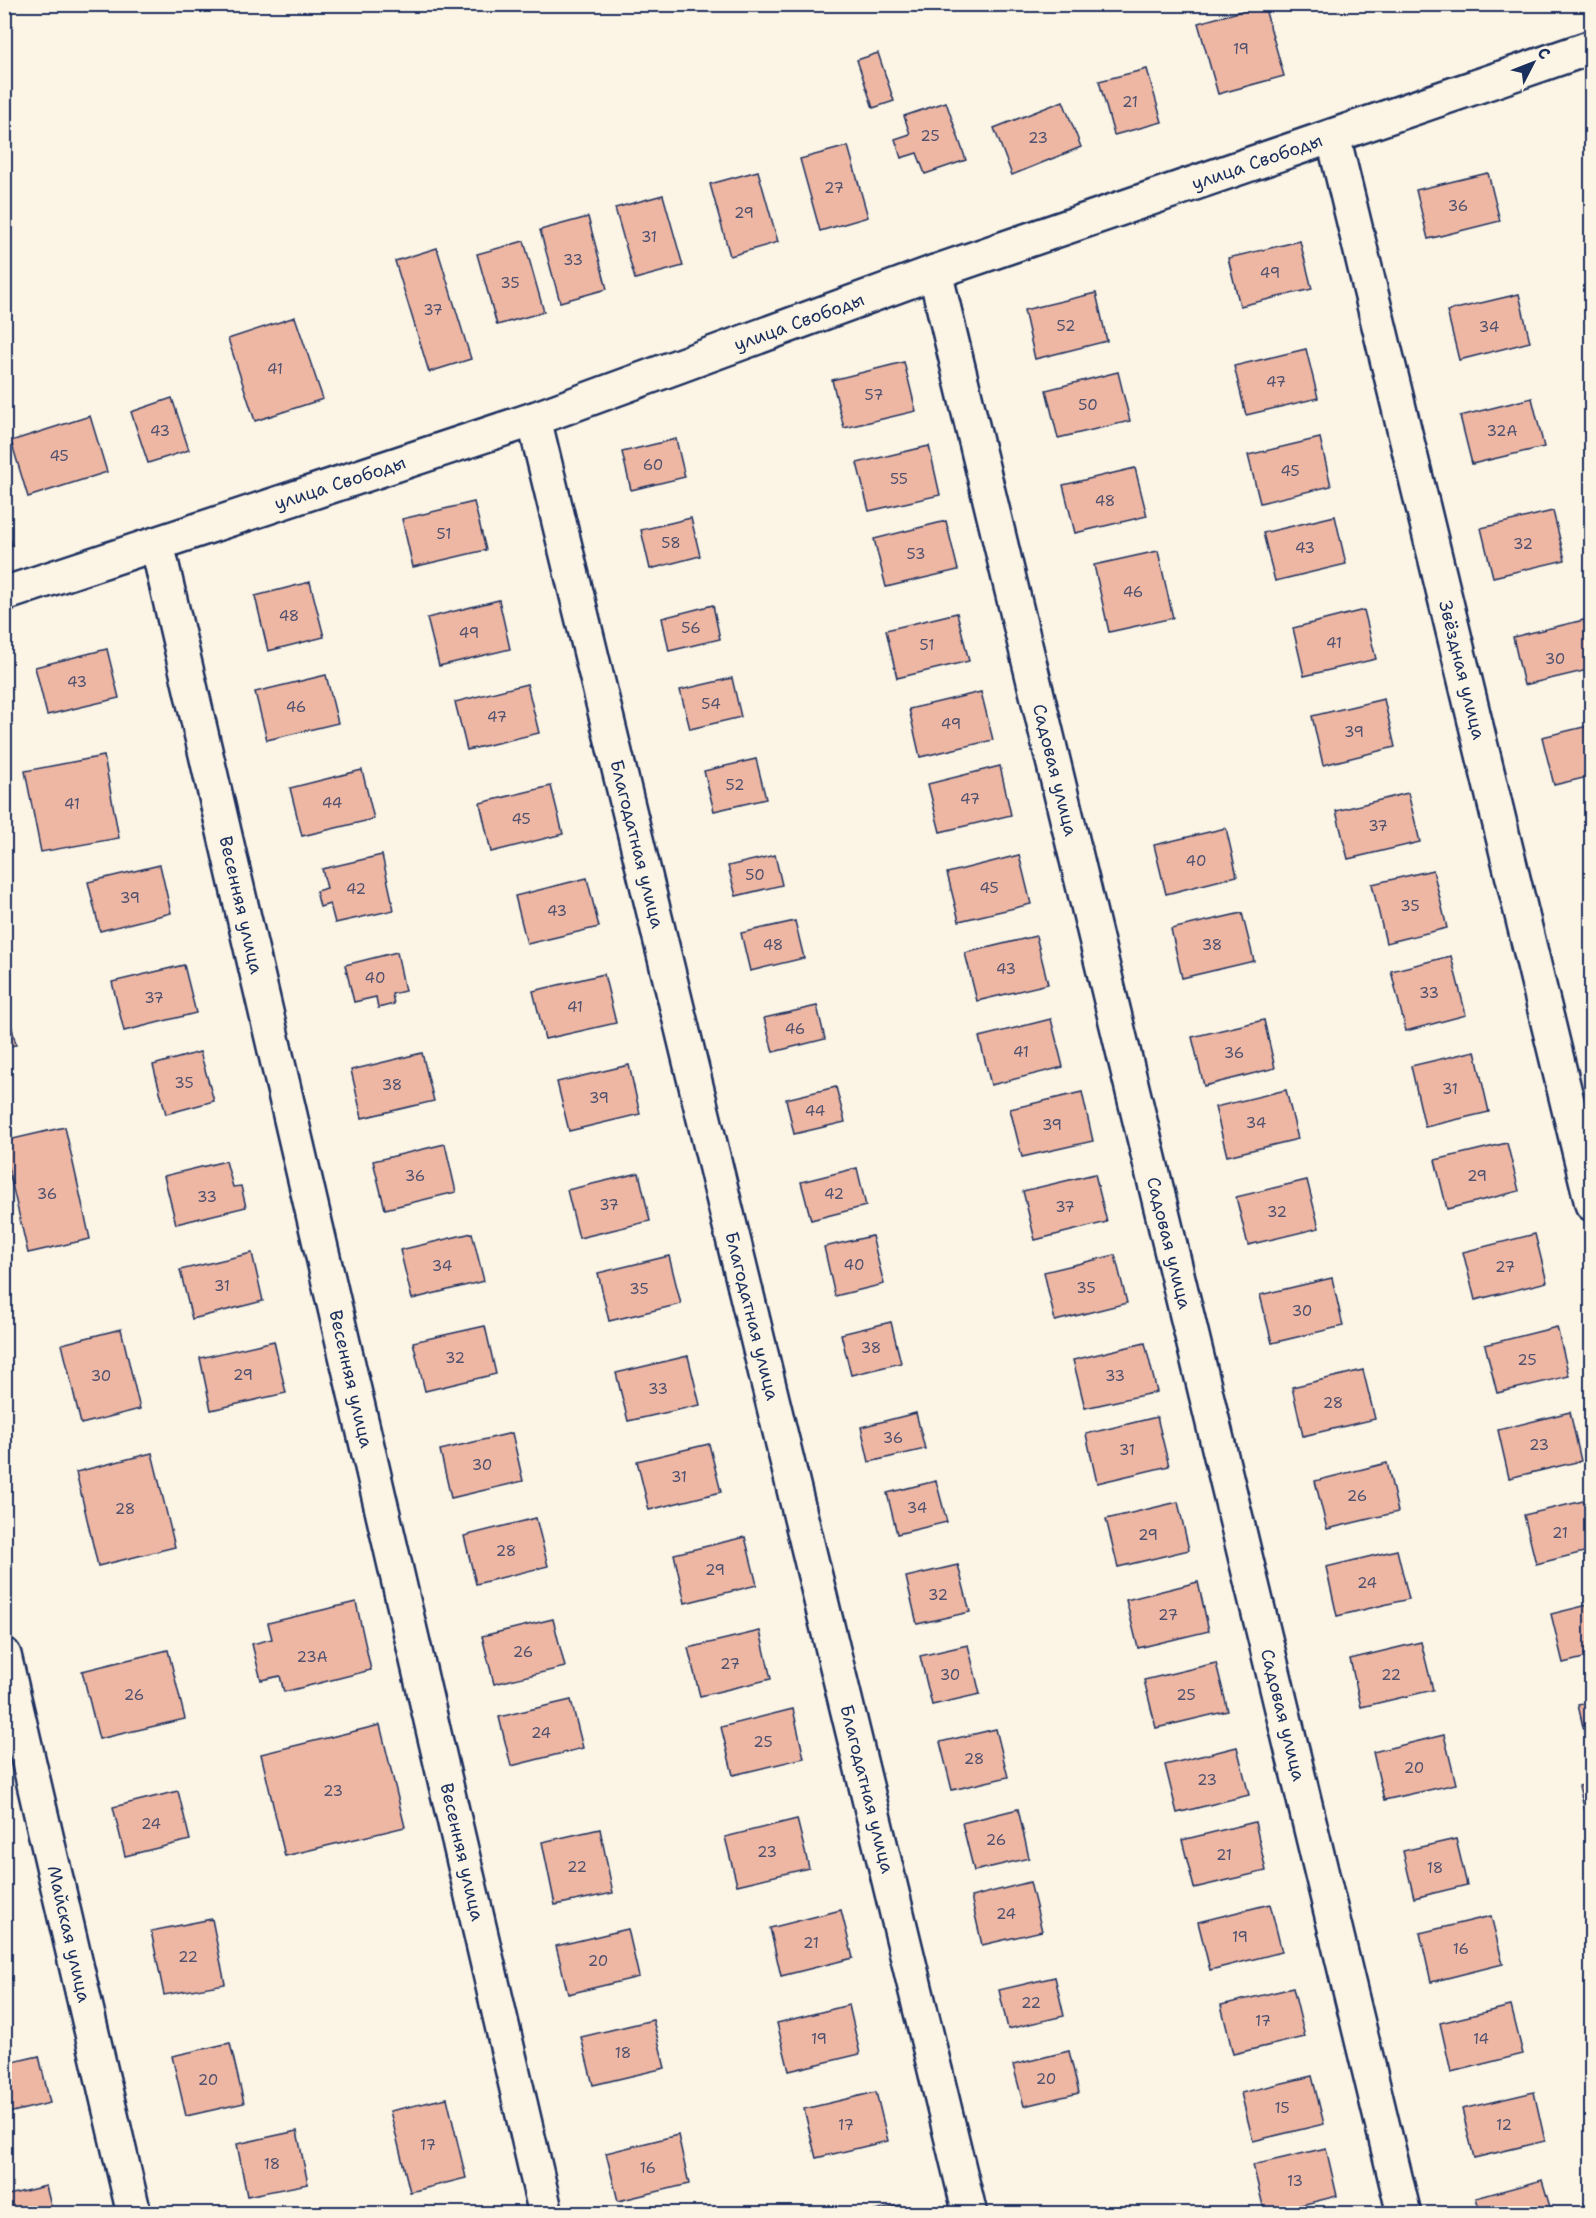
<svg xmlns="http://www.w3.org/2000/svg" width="1596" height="2218" font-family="'Shantell Sans',sans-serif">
<rect width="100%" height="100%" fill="#fcf5e5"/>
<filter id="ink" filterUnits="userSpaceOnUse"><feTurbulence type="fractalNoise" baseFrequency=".0167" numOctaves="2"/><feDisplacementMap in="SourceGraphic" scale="12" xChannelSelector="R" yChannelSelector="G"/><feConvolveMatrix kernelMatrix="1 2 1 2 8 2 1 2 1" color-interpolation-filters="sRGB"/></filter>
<g filter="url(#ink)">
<!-- building -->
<g fill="#eeb7a3" stroke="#1b2f5e" stroke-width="1.5">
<polygon points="1264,5 1284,76 1218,94 1198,23"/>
<polygon points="878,53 894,101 873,108 857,60"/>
<polygon points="1147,69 1162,122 1114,135 1099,81"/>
<polygon points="1063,101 1081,147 1012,175 994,128"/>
<polygon points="946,102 966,160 925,174 917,153 901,158 895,139 910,134 904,116"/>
<polygon points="848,146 868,217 820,231 800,159"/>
<polygon points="758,171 778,242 730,256 710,184"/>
<polygon points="1488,173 1500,221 1428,239 1416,190"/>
<polygon points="663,195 683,266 635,279 615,208"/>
<polygon points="588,217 607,289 560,302 540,230"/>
<polygon points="524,241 544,312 497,325 477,254"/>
<polygon points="1300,241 1312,289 1240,306 1228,258"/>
<polygon points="437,248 471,359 429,372 395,261"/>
<polygon points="1096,293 1107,341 1035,359 1024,310"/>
<polygon points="1519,294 1530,342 1459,360 1447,311"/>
<polygon points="295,317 323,399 255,421 228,339"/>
<polygon points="1306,349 1318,398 1246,415 1234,366"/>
<polygon points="904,362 916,411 844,428 832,380"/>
<polygon points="1118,372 1130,421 1058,438 1046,390"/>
<polygon points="172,398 189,450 148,463 131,412"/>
<polygon points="1532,398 1544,447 1472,464 1460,416"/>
<polygon points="90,416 107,472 28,497 11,441"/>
<polygon points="1320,438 1331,486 1260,503 1248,455"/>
<polygon points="676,439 685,477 631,490 622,452"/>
<polygon points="929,446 940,495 869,511 857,463"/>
<polygon points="1135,468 1147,516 1075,533 1063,485"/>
<polygon points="474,502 486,550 413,567 402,519"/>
<polygon points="1553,511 1565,560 1493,577 1481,528"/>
<polygon points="1335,516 1346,564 1275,581 1263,533"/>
<polygon points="691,518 700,556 650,569 641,530"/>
<polygon points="4,521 12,545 4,548"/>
<polygon points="946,521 958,570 886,587 874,539"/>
<polygon points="1158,551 1173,618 1109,632 1094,565"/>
<polygon points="310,582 324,637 268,651 255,596"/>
<polygon points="499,600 510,649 439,666 427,618"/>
<polygon points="713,605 720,639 669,651 662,618"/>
<polygon points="1364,610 1376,659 1304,676 1293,628"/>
<polygon points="957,613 969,661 897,678 886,630"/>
<polygon points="1584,620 1592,649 1592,669 1524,685 1513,637"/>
<polygon points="107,649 119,698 47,715 35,667"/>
<polygon points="326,675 338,723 267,740 255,692"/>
<polygon points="732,678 741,717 690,729 680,690"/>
<polygon points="527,684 539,733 467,750 455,702"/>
<polygon points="981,692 993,740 920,757 909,709"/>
<polygon points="1384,699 1395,747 1323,765 1312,716"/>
<polygon points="1592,725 1592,776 1554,785 1542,737"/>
<polygon points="104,756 119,838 41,852 25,771"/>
<polygon points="756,759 766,799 714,811 704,771"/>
<polygon points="1000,766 1011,815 940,832 928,784"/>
<polygon points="362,770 374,819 302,836 290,788"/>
<polygon points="551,786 563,834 491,852 480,803"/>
<polygon points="1408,793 1420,842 1348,859 1336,811"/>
<polygon points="1226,828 1237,876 1166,894 1154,845"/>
<polygon points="382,855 394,910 335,923 330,904 320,907 316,891 327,888 322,869"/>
<polygon points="775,855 782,885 736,896 728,866"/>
<polygon points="1019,855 1031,904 959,921 947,873"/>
<polygon points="160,865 171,913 100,931 88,882"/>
<polygon points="1433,870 1447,928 1386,943 1372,884"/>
<polygon points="587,878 599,927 527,944 515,896"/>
<polygon points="1242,913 1254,961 1182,978 1171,929"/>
<polygon points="795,921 804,958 750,971 741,933"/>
<polygon points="1036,936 1048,984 977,1001 965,953"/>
<polygon points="397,952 405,991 392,994 394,1004 378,1008 376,997 354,1002 345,965"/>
<polygon points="1451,956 1466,1015 1406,1031 1391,971"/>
<polygon points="184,965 196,1013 124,1031 112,982"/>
<polygon points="604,974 616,1023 545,1039 533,991"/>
<polygon points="4,994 16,1045 4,1047"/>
<polygon points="817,1006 825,1039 773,1052 764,1018"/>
<polygon points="1051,1019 1063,1067 991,1085 979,1037"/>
<polygon points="1264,1020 1275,1068 1204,1086 1192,1037"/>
<polygon points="1475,1051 1489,1112 1425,1127 1411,1066"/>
<polygon points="200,1052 214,1101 166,1114 153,1065"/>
<polygon points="422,1053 434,1101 362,1118 351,1070"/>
<polygon points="629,1065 640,1114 569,1131 557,1082"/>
<polygon points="836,1087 845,1122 794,1134 786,1099"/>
<polygon points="1286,1090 1298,1139 1227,1156 1215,1107"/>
<polygon points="1082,1092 1093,1141 1022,1157 1010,1109"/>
<polygon points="65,1127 90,1239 28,1253 4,1150 4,1141"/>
<polygon points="1507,1143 1519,1191 1447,1209 1435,1160"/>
<polygon points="445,1144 456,1192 385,1209 373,1161"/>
<polygon points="226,1161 233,1187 241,1186 246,1207 176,1224 164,1176"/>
<polygon points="857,1168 866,1206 811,1220 801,1182"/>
<polygon points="639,1173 650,1221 579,1238 567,1190"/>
<polygon points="1095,1174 1107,1222 1035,1240 1023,1191"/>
<polygon points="1307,1180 1319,1228 1248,1245 1236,1197"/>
<polygon points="472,1233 484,1281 412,1299 400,1250"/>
<polygon points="1535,1234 1547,1282 1475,1300 1463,1252"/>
<polygon points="872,1236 884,1284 835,1296 824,1247"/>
<polygon points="252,1253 263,1301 192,1319 180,1270"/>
<polygon points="1115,1255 1127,1303 1055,1321 1044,1272"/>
<polygon points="669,1256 681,1304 609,1321 598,1273"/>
<polygon points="1332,1278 1343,1326 1272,1343 1260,1295"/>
<polygon points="891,1322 901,1363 851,1375 841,1334"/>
<polygon points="485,1326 496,1374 425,1391 413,1342"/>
<polygon points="1557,1327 1569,1376 1497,1393 1485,1345"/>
<polygon points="121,1329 140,1409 81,1424 62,1344"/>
<polygon points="274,1341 286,1393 211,1410 200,1358"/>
<polygon points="1145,1343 1157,1392 1085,1408 1073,1360"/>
<polygon points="688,1356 700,1405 628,1421 616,1373"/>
<polygon points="1363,1370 1375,1419 1303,1436 1292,1387"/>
<polygon points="1570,1412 1581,1461 1509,1478 1498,1430"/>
<polygon points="916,1413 925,1449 869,1462 861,1427"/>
<polygon points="1157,1417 1169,1466 1097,1483 1086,1434"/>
<polygon points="512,1433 523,1481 451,1498 440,1450"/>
<polygon points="709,1444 721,1492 649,1510 637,1461"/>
<polygon points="152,1453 175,1547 98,1566 76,1472"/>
<polygon points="1387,1463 1398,1512 1327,1529 1315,1481"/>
<polygon points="936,1481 947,1522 897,1534 887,1493"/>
<polygon points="1592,1499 1592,1550 1536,1564 1524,1515"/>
<polygon points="1178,1502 1189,1550 1118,1567 1106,1519"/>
<polygon points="536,1518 548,1566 476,1584 464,1536"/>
<polygon points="745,1537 757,1585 685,1603 674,1554"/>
<polygon points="1397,1550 1409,1599 1337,1616 1326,1567"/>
<polygon points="958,1565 970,1612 917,1624 906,1577"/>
<polygon points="1198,1582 1209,1631 1138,1648 1126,1600"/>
<polygon points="356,1602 371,1670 284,1692 280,1676 261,1680 252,1644 272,1639 268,1623"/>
<polygon points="1592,1604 1592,1656 1563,1663 1551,1614"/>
<polygon points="553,1619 565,1667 494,1684 482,1636"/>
<polygon points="760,1631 771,1679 700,1696 688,1648"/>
<polygon points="1421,1642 1433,1690 1361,1707 1350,1659"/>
<polygon points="968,1645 980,1694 932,1705 920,1656"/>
<polygon points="168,1650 185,1719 99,1739 82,1671"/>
<polygon points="1216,1663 1228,1711 1156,1728 1144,1680"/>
<polygon points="571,1700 583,1748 511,1766 499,1717"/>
<polygon points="1592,1702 1592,1753 1589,1753 1578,1705"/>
<polygon points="793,1709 804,1758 733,1775 721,1727"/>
<polygon points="380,1725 405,1827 285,1856 261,1754"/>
<polygon points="996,1729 1008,1777 952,1790 940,1742"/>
<polygon points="1444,1735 1456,1784 1384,1800 1373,1752"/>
<polygon points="1237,1747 1249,1795 1177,1813 1165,1765"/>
<polygon points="1592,1783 1592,1835 1591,1835 1579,1786"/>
<polygon points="178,1791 190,1840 125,1856 113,1807"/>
<polygon points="1018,1809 1029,1858 974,1871 962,1823"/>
<polygon points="797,1819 809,1868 737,1885 725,1837"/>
<polygon points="1255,1822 1266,1871 1194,1888 1182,1840"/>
<polygon points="600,1829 613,1893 555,1905 542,1842"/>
<polygon points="1456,1839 1467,1885 1414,1898 1403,1851"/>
<polygon points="1030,1882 1042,1931 982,1945 971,1897"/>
<polygon points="1270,1904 1282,1952 1210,1970 1198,1922"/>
<polygon points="841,1910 853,1958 781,1976 770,1928"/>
<polygon points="1491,1916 1503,1964 1431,1982 1420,1933"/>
<polygon points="212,1919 225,1984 164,1995 151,1931"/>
<polygon points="628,1929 639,1977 568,1994 556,1946"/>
<polygon points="4,1953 11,1979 4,1981"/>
<polygon points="1055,1977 1064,2016 1008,2029 999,1990"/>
<polygon points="1293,1988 1305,2037 1233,2054 1221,2005"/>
<polygon points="849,2005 860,2054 789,2071 777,2023"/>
<polygon points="1511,2006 1523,2054 1451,2072 1440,2023"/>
<polygon points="653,2020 665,2068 593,2085 581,2037"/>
<polygon points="230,2043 244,2103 186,2116 172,2056"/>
<polygon points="1069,2051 1079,2093 1024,2106 1013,2065"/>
<polygon points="39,2056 50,2103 4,2114 4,2064"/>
<polygon points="1312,2076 1324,2124 1253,2141 1241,2093"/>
<polygon points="876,2092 888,2141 816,2158 804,2109"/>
<polygon points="1534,2092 1545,2141 1474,2158 1462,2109"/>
<polygon points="447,2098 466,2178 410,2192 390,2111"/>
<polygon points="297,2131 308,2184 247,2196 237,2144"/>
<polygon points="678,2135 689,2184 618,2201 606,2153"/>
<polygon points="1326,2148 1337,2196 1265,2214 1253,2165"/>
<polygon points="1542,2180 1550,2207 1524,2214 1481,2214 1476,2198"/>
<polygon points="46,2186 53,2214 4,2214 4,2196"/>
<polygon points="900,2205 902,2214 863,2214"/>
<polygon points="1125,2207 1127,2214 1097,2214"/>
<polygon points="1550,2207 1551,2214 1524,2214"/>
</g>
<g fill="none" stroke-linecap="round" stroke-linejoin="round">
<!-- minor casing -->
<g stroke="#1b2f5e" stroke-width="38">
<g id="minor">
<polyline points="1333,136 1592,1204"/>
<polyline points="935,272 1404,2214"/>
<polyline points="534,419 970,2214"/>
<polyline points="157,544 546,2214"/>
<polyline points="4,594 534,419 935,272 1592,47"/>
<polyline points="4,1655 134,2214"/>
</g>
</g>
<!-- minor -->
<use href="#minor" stroke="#fcf5e5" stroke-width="33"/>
</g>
</g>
<g text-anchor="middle" stroke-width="5" stroke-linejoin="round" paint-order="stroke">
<!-- number labels -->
<g font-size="15" fill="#50516f">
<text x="1241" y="54">19</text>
<text x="1130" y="107">21</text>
<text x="930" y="141">25</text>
<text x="1038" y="143">23</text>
<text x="834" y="193">27</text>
<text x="1458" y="211">36</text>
<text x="744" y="218">29</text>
<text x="649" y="242">31</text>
<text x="573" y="265">33</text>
<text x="1270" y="278">49</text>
<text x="510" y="288">35</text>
<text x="433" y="315">37</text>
<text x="1066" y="331">52</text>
<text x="1489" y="332">34</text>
<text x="275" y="374">41</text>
<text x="1276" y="387">47</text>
<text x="874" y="400">57</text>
<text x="1088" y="410">50</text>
<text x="160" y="436">43</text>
<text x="1502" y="436">32А</text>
<text x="59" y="461">45</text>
<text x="653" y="470">60</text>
<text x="1290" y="476">45</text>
<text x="899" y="484">55</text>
<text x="1105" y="506">48</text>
<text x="444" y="539">51</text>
<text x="671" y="548">58</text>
<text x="1523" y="549">32</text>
<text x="1305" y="553">43</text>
<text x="916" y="559">53</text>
<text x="1133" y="597">46</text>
<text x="289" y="621">48</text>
<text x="691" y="633">56</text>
<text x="469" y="638">49</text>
<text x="1334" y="648">41</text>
<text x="927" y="650">51</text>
<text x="1555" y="664">30</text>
<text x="77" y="687">43</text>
<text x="711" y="709">54</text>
<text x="296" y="712">46</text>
<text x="497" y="722">47</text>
<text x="951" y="729">49</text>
<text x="1354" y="737">39</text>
<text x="735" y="790">52</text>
<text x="970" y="804">47</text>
<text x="332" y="808">44</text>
<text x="72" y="809">41</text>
<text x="521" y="824">45</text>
<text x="1378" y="831">37</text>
<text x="1196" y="866">40</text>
<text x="755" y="880">50</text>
<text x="989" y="893">45</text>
<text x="356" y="894">42</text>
<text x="130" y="903">39</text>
<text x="1410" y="911">35</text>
<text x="557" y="916">43</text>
<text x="773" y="950">48</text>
<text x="1212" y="950">38</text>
<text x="1006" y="974">43</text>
<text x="375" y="983">40</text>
<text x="1429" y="998">33</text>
<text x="154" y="1003">37</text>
<text x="575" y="1012">41</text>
<text x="795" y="1034">46</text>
<text x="1021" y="1057">41</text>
<text x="1234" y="1058">36</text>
<text x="184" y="1088">35</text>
<text x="392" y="1090">38</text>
<text x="1450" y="1094">31</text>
<text x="599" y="1103">39</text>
<text x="815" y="1116">44</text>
<text x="1256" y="1128">34</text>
<text x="1052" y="1130">39</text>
<text x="415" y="1181">36</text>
<text x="1477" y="1181">29</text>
<text x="47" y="1199">36</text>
<text x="834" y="1199">42</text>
<text x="207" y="1202">33</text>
<text x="609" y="1210">37</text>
<text x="1065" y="1212">37</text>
<text x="1277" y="1217">32</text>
<text x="854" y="1270">40</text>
<text x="442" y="1271">34</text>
<text x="1505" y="1272">27</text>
<text x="222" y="1291">31</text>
<text x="1086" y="1293">35</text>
<text x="639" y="1294">35</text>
<text x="1302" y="1316">30</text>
<text x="871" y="1353">38</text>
<text x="455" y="1363">32</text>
<text x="1527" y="1365">25</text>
<text x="243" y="1380">29</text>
<text x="101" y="1381">30</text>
<text x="1115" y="1381">33</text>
<text x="658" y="1394">33</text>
<text x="1333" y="1408">28</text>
<text x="893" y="1443">36</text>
<text x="1539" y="1450">23</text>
<text x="1127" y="1455">31</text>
<text x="482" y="1470">30</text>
<text x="679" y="1482">31</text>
<text x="1357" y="1501">26</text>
<text x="917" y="1513">34</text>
<text x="125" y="1514">28</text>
<text x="1560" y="1538">21</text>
<text x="1148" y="1540">29</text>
<text x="506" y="1556">28</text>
<text x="715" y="1575">29</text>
<text x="1367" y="1588">24</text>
<text x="938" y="1600">32</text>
<text x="1168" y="1620">27</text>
<text x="523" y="1657">26</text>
<text x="312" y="1662">23А</text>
<text x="730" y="1669">27</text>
<text x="950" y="1680">30</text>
<text x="1391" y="1680">22</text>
<text x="134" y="1700">26</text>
<text x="1186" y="1700">25</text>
<text x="541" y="1738">24</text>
<text x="763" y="1747">25</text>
<text x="974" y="1764">28</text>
<text x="1414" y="1773">20</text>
<text x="1207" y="1785">23</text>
<text x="333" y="1796">23</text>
<text x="151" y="1829">24</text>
<text x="996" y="1845">26</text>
<text x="767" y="1857">23</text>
<text x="1224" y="1860">21</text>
<text x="577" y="1872">22</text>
<text x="1435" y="1873">18</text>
<text x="1006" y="1919">24</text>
<text x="1240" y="1942">19</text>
<text x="811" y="1948">21</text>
<text x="1461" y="1954">16</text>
<text x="188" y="1962">22</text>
<text x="598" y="1966">20</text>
<text x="1031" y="2008">22</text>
<text x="1263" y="2026">17</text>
<text x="819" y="2044">19</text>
<text x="1481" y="2044">14</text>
<text x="623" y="2058">18</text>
<text x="1046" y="2084">20</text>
<text x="208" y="2085">20</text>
<text x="1282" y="2113">15</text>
<text x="846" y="2130">17</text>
<text x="1504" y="2130">12</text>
<text x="428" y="2150">17</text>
<text x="272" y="2169">18</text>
<text x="648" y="2173">16</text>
<text x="1295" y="2186">13</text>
</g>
<!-- street labels -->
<g font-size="18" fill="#1b2f5e" stroke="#fcf5e5">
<text transform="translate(1257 162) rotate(-19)" y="6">улица Свободы</text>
<text transform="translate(799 322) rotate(-20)" y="6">улица Свободы</text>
<text transform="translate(340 483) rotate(-18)" y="6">улица Свободы</text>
<text transform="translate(1462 670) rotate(76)" y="6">Звёздная улица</text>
<text transform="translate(1055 770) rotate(76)" y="6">Садовая улица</text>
<text transform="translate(637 844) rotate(76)" y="6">Благодатная улица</text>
<text transform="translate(241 905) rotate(77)" y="6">Весенняя улица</text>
<text transform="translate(1169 1243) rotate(76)" y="6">Садовая улица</text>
<text transform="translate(752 1316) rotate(76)" y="6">Благодатная улица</text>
<text transform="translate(351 1379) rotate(77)" y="6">Весенняя улица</text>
<text transform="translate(1283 1715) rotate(76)" y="6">Садовая улица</text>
<text transform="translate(867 1789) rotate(76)" y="6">Благодатная улица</text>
<text transform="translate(462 1852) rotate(77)" y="6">Весенняя улица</text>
<text transform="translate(69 1934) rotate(77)" y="6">Майская улица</text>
</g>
</g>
<!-- margin -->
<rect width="1596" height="2218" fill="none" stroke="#fcf5e5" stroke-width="24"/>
<rect x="12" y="12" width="1572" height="2194" fill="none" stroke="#1b2f5e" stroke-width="2" filter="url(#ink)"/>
<!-- north arrow -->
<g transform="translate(1533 63) rotate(48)" stroke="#fcf5e5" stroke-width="4.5" paint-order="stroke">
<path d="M0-4.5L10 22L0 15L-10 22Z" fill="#1b2f5e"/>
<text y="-9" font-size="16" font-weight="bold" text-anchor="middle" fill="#1b2f5e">С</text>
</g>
</svg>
